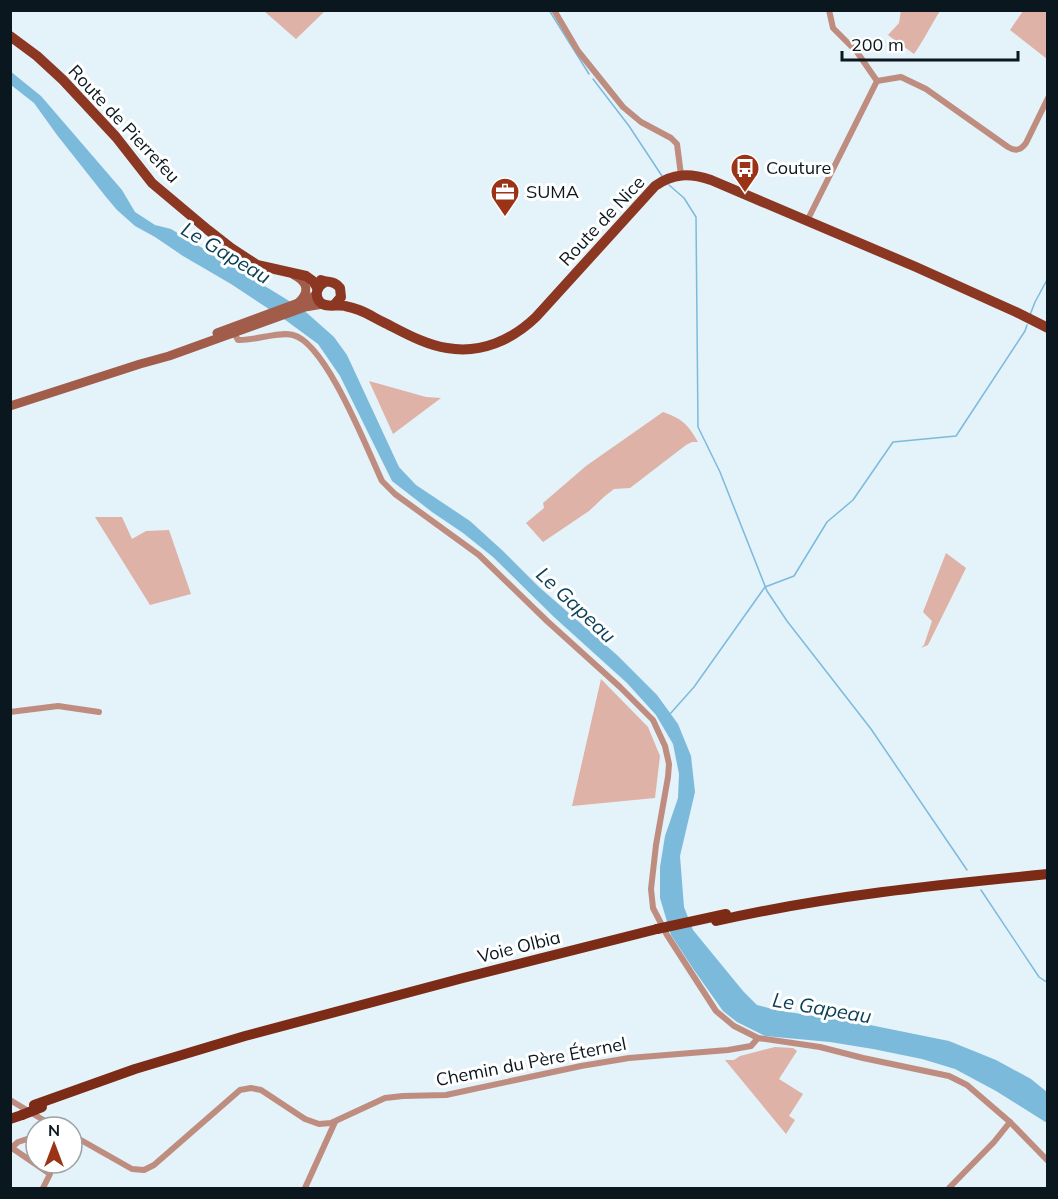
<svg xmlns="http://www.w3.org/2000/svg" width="1058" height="1199" font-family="Mulish,sans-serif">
<rect width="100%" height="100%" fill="#e4f2fa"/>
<!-- green -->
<g fill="#deb2a6">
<path d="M 901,10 L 940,11 C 931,25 924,40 914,54 L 888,35 L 899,23 Z"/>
<polygon points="264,11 325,11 296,39"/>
<polygon points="1023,11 1047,11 1047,59 1010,30"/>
<polygon points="369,381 426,397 441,398 393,434"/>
<path d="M 663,412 C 682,419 687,423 698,442 L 692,442 L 686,445 L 630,488 L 614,489 L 605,496 L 589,511 L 543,542 L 526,523 L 544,508 L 543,503 L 586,466 Z"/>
<polygon points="95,517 122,517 132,539 146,531 169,530 191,594 150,605"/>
<polygon points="946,553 966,568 928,645 921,648 924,645 932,621 923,612"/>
<polygon points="601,679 648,727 660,756 655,798 572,806"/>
<polygon points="775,1047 793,1048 797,1051 779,1079 803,1094 789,1116 795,1120 786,1134 725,1060 734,1060 740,1056"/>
</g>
<!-- water -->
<polygon fill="#7cbadc" points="10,71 41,96 122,190 135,212 155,225 171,229 286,299 307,313 334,337 347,355 399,467 416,485 470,521 503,551 539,587 617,655 657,695 678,724 691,756 695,792 680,856 684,907 693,930 743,991 757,1005 776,1010 870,1025 949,1041 996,1060 1031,1079 1047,1092 1047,1123 996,1091 955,1069 922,1059 873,1049 830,1042 765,1036 737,1022 723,1011 694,970 671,935 660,898 660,867 665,836 678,798 679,774 673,744 656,715 627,683 554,617 493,557 463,533 432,512 392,481 340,376 318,344 284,319 231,284 183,256 155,237 135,226 117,210 106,197 57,135 34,103 11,85"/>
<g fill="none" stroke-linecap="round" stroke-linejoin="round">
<!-- stream -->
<g stroke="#7cbadc" stroke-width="1.5">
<polyline points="549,10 589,74"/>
<polyline points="593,79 629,126 662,176"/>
<polyline points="669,185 684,198 696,217 698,427 720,472 767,591 787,621 871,729 967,870"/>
<polyline points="1030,315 1035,302 1048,278"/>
<polyline points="670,714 694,687 765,587 794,576 827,522 853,500 893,442 956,436 1025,331 1027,325"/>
<polyline points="981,890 1039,977 1048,983"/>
</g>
<!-- minor -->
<g stroke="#be8d7f" stroke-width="6">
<polyline points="554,10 578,51 623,107 641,122 671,138 677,144 681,175"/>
<path d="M 877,81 L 901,77 L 926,89 L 1008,147 C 1016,152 1021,150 1026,143 L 1048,98"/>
<polyline points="807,221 877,81 857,52 833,28 829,10"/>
<path d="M 233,331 L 238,340 C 255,341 278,331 293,335 C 326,343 367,449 382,481 L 395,494 L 479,555 L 547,621 L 620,687 L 653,720 L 665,746 L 669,764 L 668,777 L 656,845 L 651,889 L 653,908 L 667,935 L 716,1011 L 734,1026 L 758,1038 L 820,1047 L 863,1058 L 949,1076 L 967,1085 L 1010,1122 L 1048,1161"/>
<polyline points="10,712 58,706 99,712"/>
<polyline points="10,1100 55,1127"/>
<polyline points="72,1135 132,1169 144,1170 154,1165 240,1090 251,1088 261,1090 305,1119 319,1124 331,1123 385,1098 403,1096 446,1095 581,1066 629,1058 728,1050 751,1046 758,1038"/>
<polyline points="12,1148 50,1174 43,1188"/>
<polyline points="10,1149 18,1142 36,1136"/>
<polyline points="305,1188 335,1122"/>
<polyline points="949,1188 994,1142 1010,1122"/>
</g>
<!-- secondary -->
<g stroke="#a15c4a" stroke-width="9">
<path d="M 294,275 C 308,282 310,292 298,303"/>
<polyline points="217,333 309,299 317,294"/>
<polyline points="10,406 140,364 169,356 305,307 323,304"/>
</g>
<!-- primary -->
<g stroke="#8b3721" stroke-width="10">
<polyline points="10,36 37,56 63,80 116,137 152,183 208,230 231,248 257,265 306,276 313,281 318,289"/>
<path d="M 321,280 C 328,283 334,280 340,288 L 341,297 L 335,304"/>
<path d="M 325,282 C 318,286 314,293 319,301 C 325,309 337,304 345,306 C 350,307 354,308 359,310 C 367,313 375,318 383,322 C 403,332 425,345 447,348 C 481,354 512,340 536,317 L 655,186 C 673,173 690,173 711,180 L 916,267 L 1016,312 L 1048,328"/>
</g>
<!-- trunk -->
<g stroke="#7c2c16" stroke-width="10">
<path d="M 716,921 C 825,896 936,885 1048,874"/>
<polyline points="34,1105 135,1069 245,1036 463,978 657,929"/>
<polyline points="10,1119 22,1115"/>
</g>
<!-- trunk-bridge -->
<g stroke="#7c2c16" stroke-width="10">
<polyline points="657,929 726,914"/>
<polyline points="22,1115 42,1107"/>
</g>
</g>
<!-- icons -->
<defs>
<g id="bus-pin" transform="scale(1.5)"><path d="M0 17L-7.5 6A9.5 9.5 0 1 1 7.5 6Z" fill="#9b3417" stroke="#fff"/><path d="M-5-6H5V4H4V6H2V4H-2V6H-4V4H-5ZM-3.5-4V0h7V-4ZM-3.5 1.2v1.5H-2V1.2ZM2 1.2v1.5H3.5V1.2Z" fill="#fff"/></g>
<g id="office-pin" transform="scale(1.5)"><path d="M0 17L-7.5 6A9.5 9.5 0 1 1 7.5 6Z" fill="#9b3417" stroke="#fff"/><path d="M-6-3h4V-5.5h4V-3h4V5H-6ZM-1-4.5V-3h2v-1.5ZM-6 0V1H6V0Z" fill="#fff"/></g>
</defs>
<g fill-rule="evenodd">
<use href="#bus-pin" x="745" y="168"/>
<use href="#office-pin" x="505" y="192"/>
</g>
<g text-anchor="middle" stroke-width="6" stroke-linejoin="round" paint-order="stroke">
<!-- street labels -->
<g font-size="18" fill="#0a171e" stroke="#fff">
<text transform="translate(124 124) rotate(47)" y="6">Route de Pierrefeu</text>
<text transform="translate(602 221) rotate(-47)" y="6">Route de Nice</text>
<text transform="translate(519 947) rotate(-14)" y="6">Voie Olbia</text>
<text transform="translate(531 1062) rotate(-11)" y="6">Chemin du Père Éternel</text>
</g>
<!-- poi labels -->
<g font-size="18" fill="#0a171e" stroke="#fff" text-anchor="start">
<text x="766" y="174">Couture</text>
<text x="526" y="198">SUMA</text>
</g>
<!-- water labels -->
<g font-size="20" font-style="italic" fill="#0b4058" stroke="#fff">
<text transform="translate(226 253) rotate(31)" y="7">Le Gapeau</text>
<text transform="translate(576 605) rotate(43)" y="7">Le Gapeau</text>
<text transform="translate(822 1008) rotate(10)" y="7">Le Gapeau</text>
</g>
</g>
<!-- border -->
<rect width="1058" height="1199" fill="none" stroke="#0a171e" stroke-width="24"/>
<!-- north arrow -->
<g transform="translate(54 1145)"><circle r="28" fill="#ffffff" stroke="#9da2a5" stroke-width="1.5"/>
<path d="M0-4.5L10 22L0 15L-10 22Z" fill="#9b3417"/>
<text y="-9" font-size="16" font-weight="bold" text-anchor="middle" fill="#0a171e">N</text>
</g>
<!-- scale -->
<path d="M842 51v9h176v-9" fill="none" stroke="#0a171e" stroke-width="3"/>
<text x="851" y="51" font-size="18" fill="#0a171e" stroke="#ffffff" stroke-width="4.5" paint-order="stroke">200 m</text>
</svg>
